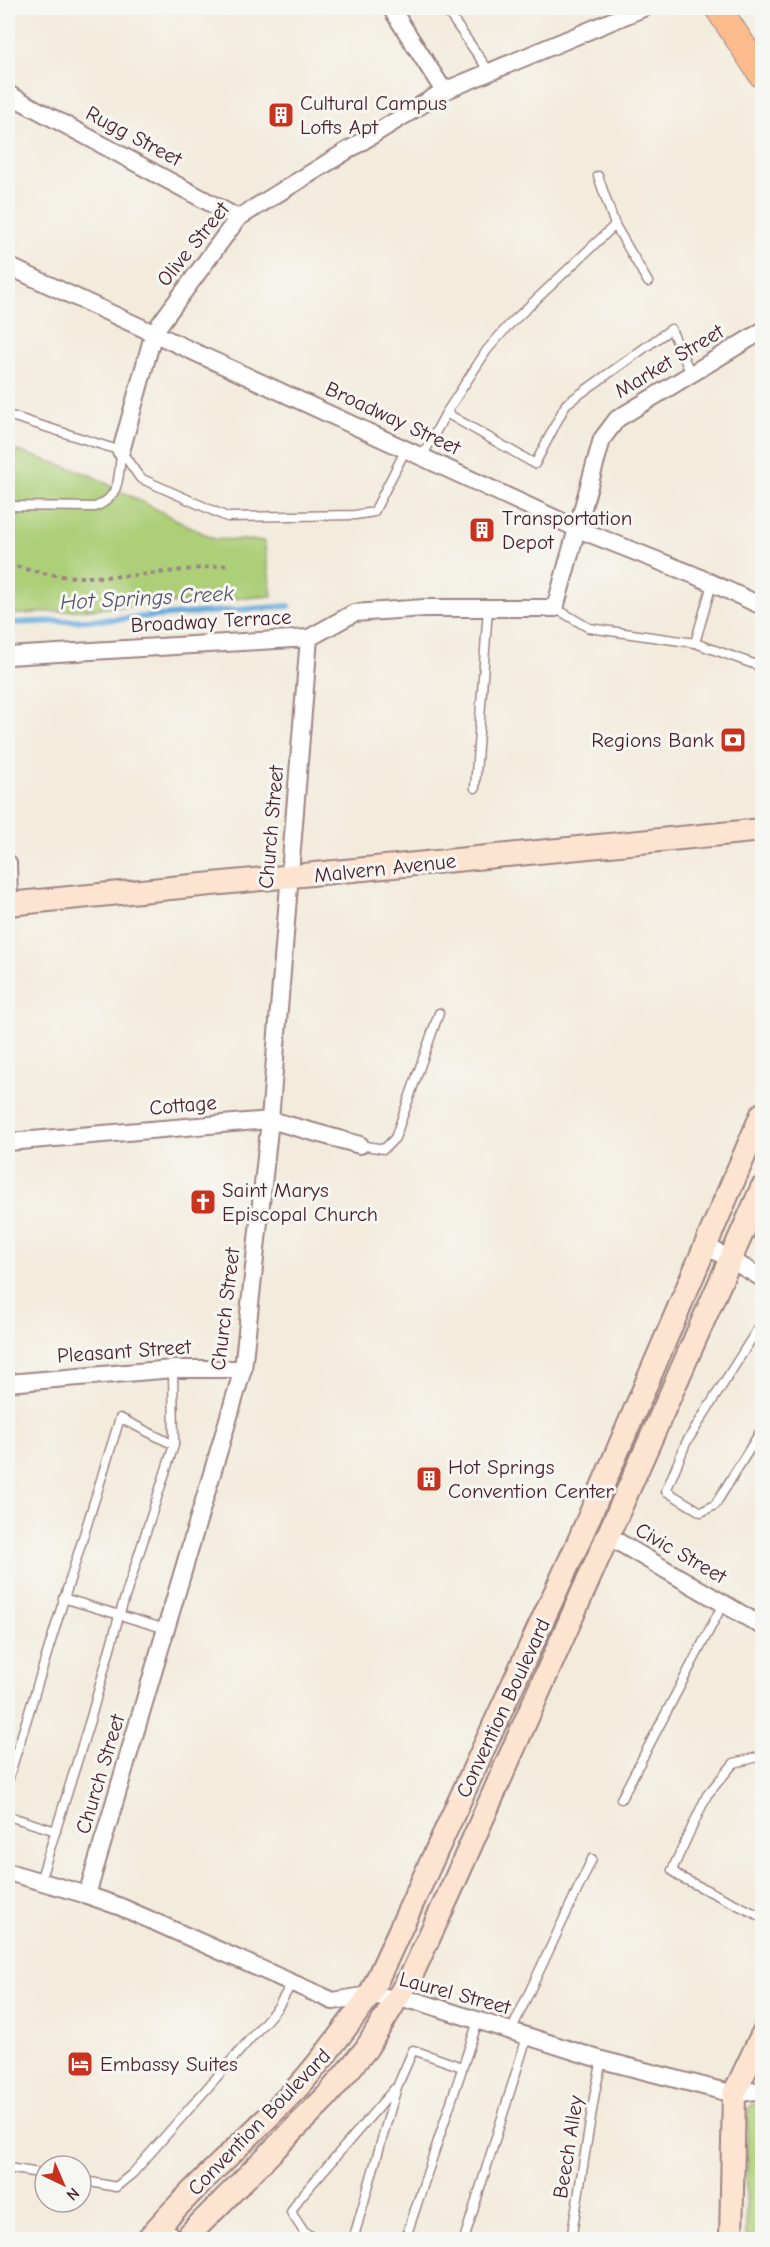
<svg xmlns="http://www.w3.org/2000/svg" width="770" height="2247" font-family="'Comic Neue',sans-serif">
<rect width="100%" height="100%" fill="#f6f6f2"/>
<filter id="ink" filterUnits="userSpaceOnUse"><feTurbulence type="fractalNoise" baseFrequency=".0167" numOctaves="2"/><feDisplacementMap in="SourceGraphic" scale="12" xChannelSelector="R" yChannelSelector="G"/><feConvolveMatrix kernelMatrix="1 2 1 2 8 2 1 2 1" color-interpolation-filters="sRGB"/></filter>
<filter id="wash" filterUnits="userSpaceOnUse"><feTurbulence type="fractalNoise" baseFrequency=".008" numOctaves="4" result="noise"/><feDisplacementMap in="SourceGraphic" scale="24" xChannelSelector="R" yChannelSelector="G"/><feGaussianBlur stdDeviation="1.35" result="paint"/><feColorMatrix in="noise" values="0 0 0 0 0 0 0 0 0 0 0 0 0 0 0 0 0 1.4 0 .05"/><feComposite in="paint" operator="in"/></filter>
<g filter="url(#wash)">
<rect width="100%" height="100%" fill="#f3ebdb"/>
<!-- green -->
<g fill="#accf78" stroke="#7b7752" stroke-width="1.5">
<polygon points="8,448 88,474 214,539 264,541 272,596 8,615"/>
<polygon points="762,2101 762,2239 746,2239 747,2115 750,2106"/>
</g>
<g fill="none" stroke-linecap="round" stroke-linejoin="round">
<!-- stream -->
<polyline stroke="#68acdd" stroke-width="6" points="8,623 117,619 289,606"/>
</g>
</g>
<g filter="url(#ink)">
<g fill="none" stroke-linecap="round" stroke-linejoin="round">
<!-- lane casing -->
<g stroke="#9e8583" stroke-width="11">
<g id="lane">
<polyline points="445,8 489,71"/>
<polyline points="598,176 615,225"/>
<polyline points="446,413 487,350 508,326 615,225 648,282"/>
<path d="M 8,415 L 121,451 C 119,475 121,497 95,507 L 8,506"/>
<polyline points="121,451 140,478 227,517 355,515 374,512 406,449"/>
<polyline points="422,457 446,413 535,464 566,404 671,329 691,374"/>
<polyline points="555,608 589,628 695,643 712,584"/>
<polyline points="695,643 762,667"/>
<polyline points="475,788 488,608"/>
<polyline points="360,1145 384,1149 395,1138 439,1013"/>
<polyline points="762,1333 757,1330 686,1443 666,1491 701,1512 715,1505 762,1429"/>
<polyline points="63,1598 166,1629"/>
<polyline points="762,1756 734,1763 707,1795 672,1870 680,1877 762,1917"/>
<polyline points="8,1780 120,1418 174,1445"/>
<polyline points="621,1799 723,1604"/>
<polyline points="8,1816 56,1831"/>
<polyline points="40,1881 91,1717 119,1616 174,1445 173,1369"/>
<polyline points="511,2031 592,1859"/>
<polyline points="8,2168 45,2174"/>
<polyline points="81,2180 116,2187 133,2173 278,2007 292,1983"/>
<polyline points="319,2240 304,2232 291,2212 299,2199 394,2089"/>
<polyline points="353,2240 397,2087 413,2050 462,2067"/>
<polyline points="405,2240 478,2021"/>
<polyline points="464,2240 527,2037"/>
<polyline points="571,2240 595,2092 602,2060"/>
</g>
</g>
<!-- street casing -->
<g stroke="#9e8583" stroke-width="20">
<g id="street">
<polyline points="391,8 444,91"/>
<polyline points="8,94 238,218"/>
<polyline points="8,266 578,529 694,575 762,606"/>
<polyline points="121,451 154,332 238,218 444,91 643,8"/>
<polyline points="8,656 309,638 354,613 424,608 555,608 602,439 617,419 762,331"/>
<polyline points="8,863 9,904"/>
<polyline points="8,1142 270,1120 360,1145"/>
<polyline points="705,1245 762,1278"/>
<polyline points="8,1383 173,1369 243,1369"/>
<polyline points="608,1536 762,1626"/>
<polyline points="8,1872 87,1895 121,1907 333,2001 370,1995 420,2002 602,2060 734,2094 762,2090"/>
<polyline points="87,1895 243,1369 270,1120 309,638"/>
<polyline points="160,2225 176,2240"/>
</g>
</g>
<!-- secondary casing -->
<g stroke="#9e8583" stroke-width="26">
<g id="secondary">
<polyline points="8,904 762,830"/>
<path d="M 147,2240 C 193,2186 247,2140 296,2089 C 323,2060 346,2027 370,1995 L 578,1543 L 762,1114"/>
<polyline points="184,2240 326,2097 366,2049 412,1974 449,1894 762,1188"/>
<polyline points="731,2240 734,2094 762,2035"/>
</g>
</g>
<!-- primary casing -->
<g stroke="#9e8583" stroke-width="28">
<polyline id="primary" points="718,8 762,75"/>
</g>
<!-- path -->
<path stroke="#9e8583" stroke-width="4" stroke-dasharray="4.5 4.5" stroke-linecap="butt" d="M 8,564 C 25,569 43,574 62,576 C 117,580 173,571 227,565"/>
<!-- lane -->
<use href="#lane" stroke="#fff" stroke-width="8"/>
<!-- street -->
<use href="#street" stroke="#fff" stroke-width="16"/>
<!-- secondary -->
<use href="#secondary" stroke="#fde4d1" stroke-width="22"/>
<!-- primary -->
<use href="#primary" stroke="#fbbb8d" stroke-width="26"/>
</g>
</g>
<!-- icons -->
<defs>
<g id="building-square" transform="scale(1.35)"><rect x="-9" y="-9" width="18" height="18" rx="4" fill="#c8321e" stroke="#f6f6f2"/><path d="M-4-6H4V6H1V3H-1V6H-4ZM-2.5-4.3h1.7v1.8h-1.7ZM.8-4.3h1.7v1.8H.8ZM-2.5-1h1.7V.8h-1.7ZM.8-1h1.7V.8H.8Z" fill="#fff"/></g>
<g id="bank-square" transform="scale(1.35)"><rect x="-9" y="-9" width="18" height="18" rx="4" fill="#c8321e" stroke="#f6f6f2"/><path d="M-6-4H6V4H-6ZM0-2.3a2.3 2.3 0 1 0 0 4.6a2.3 2.3 0 1 0 0-4.6Z" fill="#fff"/></g>
<g id="church-square" transform="scale(1.35)"><rect x="-9" y="-9" width="18" height="18" rx="4" fill="#c8321e" stroke="#f6f6f2"/><path d="M-1.2-6h2.4v3.5h3.3v2.4h-3.3V6h-2.4V-.1h-3.3v-2.4h3.3Z" fill="#fff"/></g>
<g id="hotel-square" transform="scale(1.35)"><rect x="-9" y="-9" width="18" height="18" rx="4" fill="#c8321e" stroke="#f6f6f2"/><path d="M-6-4.5h1.5V1H6V5H4.5V3h-9V5H-6ZM-4 0a1.8 1.8 0 1 1 3.6 0ZM.5 0V-2.5h3Q6-2.5 6 0Z" fill="#fff"/></g>
</defs>
<g fill-rule="evenodd">
<use href="#building-square" x="281" y="115"/>
<use href="#building-square" x="482" y="530"/>
<use href="#bank-square" x="733" y="740"/>
<use href="#church-square" x="203" y="1202"/>
<use href="#building-square" x="429" y="1479"/>
<use href="#hotel-square" x="80" y="2064"/>
</g>
<g text-anchor="middle" stroke-width="6" stroke-linejoin="round" paint-order="stroke">
<!-- poi labels -->
<g font-size="21" fill="#4a1f2b" stroke="#f6f6f2" text-anchor="start">
<text x="300" y="110">Cultural Campus<tspan x="300" dy="24">Lofts Apt</tspan></text>
<text x="502" y="525">Transportation<tspan x="502" dy="24">Depot</tspan></text>
<text x="714" y="747" text-anchor="end">Regions Bank</text>
<text x="222" y="1197">Saint Marys<tspan x="222" dy="24">Episcopal Church</tspan></text>
<text x="448" y="1474">Hot Springs<tspan x="448" dy="24">Convention Center</tspan></text>
<text x="100" y="2071">Embassy Suites</text>
</g>
<!-- street labels -->
<g font-size="21" fill="#4a1f2b" stroke="#f6f6f2">
<text transform="translate(134 136) rotate(28)" y="7">Rugg Street</text>
<text transform="translate(193 244) rotate(-51)" y="7">Olive Street</text>
<text transform="translate(669 361) rotate(-31)" y="7">Market Street</text>
<text transform="translate(393 418) rotate(25)" y="7">Broadway Street</text>
<text transform="translate(211 621) rotate(-3)" y="7">Broadway Terrace</text>
<text transform="translate(271 827) rotate(-85)" y="7">Church Street</text>
<text transform="translate(385 868) rotate(-6)" y="7">Malvern Avenue</text>
<text transform="translate(183 1105) rotate(-5)" y="7">Cottage</text>
<text transform="translate(225 1309) rotate(-83)" y="7">Church Street</text>
<text transform="translate(124 1351) rotate(-4)" y="7">Pleasant Street</text>
<text transform="translate(681 1553) rotate(30)" y="7">Civic Street</text>
<text transform="translate(503 1708) rotate(-65)" y="7">Convention Boulevard</text>
<text transform="translate(100 1774) rotate(-73)" y="7">Church Street</text>
<text transform="translate(455 1993) rotate(15)" y="7">Laurel Street</text>
<text transform="translate(259 2122) rotate(-46)" y="7">Convention Boulevard</text>
<text transform="translate(568 2147) rotate(-81)" y="7">Beech Alley</text>
</g>
<!-- water labels -->
<g font-size="22" font-style="italic" fill="#545069" stroke="#f6f6f2">
<text transform="translate(147 597) rotate(-3)" y="8">Hot Springs Creek</text>
</g>
</g>
<!-- margin -->
<rect width="770" height="2247" fill="none" stroke="#f6f6f2" stroke-width="30"/>
<!-- north arrow -->
<g transform="translate(63 2184) rotate(136)"><circle r="28" fill="#f6f6f2" stroke="#b1a0a2" stroke-width="1.5"/>
<path d="M0-4.5L10 22L0 15L-10 22Z" fill="#c8321e"/>
<text y="-9" font-size="16" font-weight="bold" text-anchor="middle" fill="#4a1f2b">N</text>
</g>
</svg>
